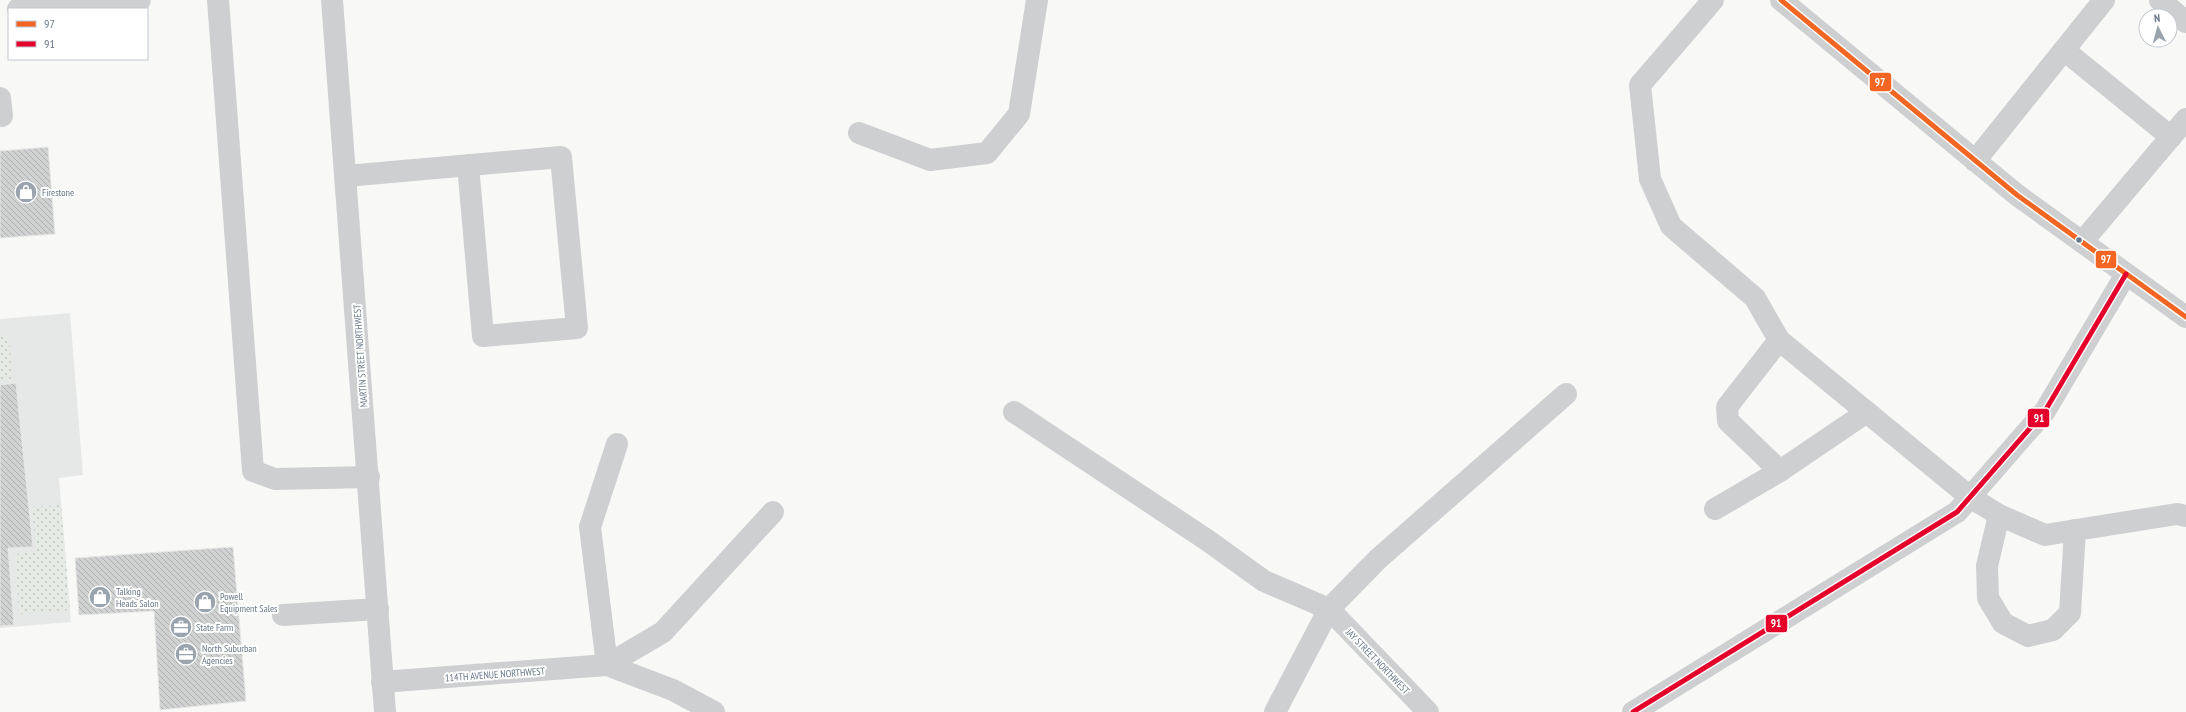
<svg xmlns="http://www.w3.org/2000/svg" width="2186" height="712" font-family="'PT Sans Narrow',sans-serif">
<defs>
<pattern id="park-dots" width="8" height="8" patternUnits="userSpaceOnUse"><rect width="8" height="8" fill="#e6eae4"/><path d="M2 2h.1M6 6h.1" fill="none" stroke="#bec2bf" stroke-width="1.8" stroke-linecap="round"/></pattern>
<pattern id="building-back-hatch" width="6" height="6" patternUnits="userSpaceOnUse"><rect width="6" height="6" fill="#d0d2d2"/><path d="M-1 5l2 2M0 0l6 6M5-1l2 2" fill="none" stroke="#adafb0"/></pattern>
</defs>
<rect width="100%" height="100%" fill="#f8f8f7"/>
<!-- built -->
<polygon fill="#e6e8e8" points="70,313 83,475 59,478 71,622 0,628 0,319"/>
<!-- park -->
<g fill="url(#park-dots)">
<polygon points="9,336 12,380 0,382 0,337"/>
<polygon points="61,505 70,610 19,614 15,554 36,552 32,507"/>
</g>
<!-- building -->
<g fill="url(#building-back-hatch)" stroke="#e7e7e6">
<polygon points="48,147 55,234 0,238 0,151"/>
<polygon points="16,383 33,547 8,548 14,625 0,626 0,385"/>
<polygon points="233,547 246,701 160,710 154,611 79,615 75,558"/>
</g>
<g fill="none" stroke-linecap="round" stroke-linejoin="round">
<!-- minor -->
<g stroke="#cecfd0" stroke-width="22">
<polyline points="218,0 253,471 275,479 369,477"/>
<polyline points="332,0 385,712"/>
<polyline points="1713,0 1640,85 1650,179 1671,226 1755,298 1779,340 1970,497 1999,515 2045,535 2177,514 2186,516"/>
<polyline points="1781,0 2017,195 2186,317"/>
<polyline points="2160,0 2186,22"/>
<polyline points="18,9 140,0"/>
<polyline points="2064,50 2171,137"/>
<polyline points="0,98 2,116"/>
<polyline points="859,133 930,160 987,153 1019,114 1037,0"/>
<polyline points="1975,161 2104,0"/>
<polyline points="346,176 561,157 577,328 483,336 468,165"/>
<polyline points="2083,241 2186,119"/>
<polyline points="1779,340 1727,407 1728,421 1780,471 1867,412"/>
<polyline points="1014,412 1207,540 1264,581 1329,609 1428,712"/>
<polyline points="1715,509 1780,471"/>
<polyline points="1999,515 1987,566 1988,598 2003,623 2028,636 2053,630 2070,613 2075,530"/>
<polyline points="283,615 378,609"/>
<polyline points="607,665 663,632 773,512"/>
<polyline points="607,665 590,527 617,444"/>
<polyline points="382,682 607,665 673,690 714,712"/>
<polyline points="1275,712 1329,609 1378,559 1566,394"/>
<polyline points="1633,712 1957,512 2045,411 2126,274"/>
</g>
<!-- bus-1 casing -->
<g stroke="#fff" stroke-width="8">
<polyline id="bus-1" points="1781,0 2017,195 2186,317"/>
</g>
<!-- bus-2 casing -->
<g stroke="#fff" stroke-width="8">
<polyline id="bus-2" points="1633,712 1957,512 2045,411 2126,274"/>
</g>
<!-- bus-1 -->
<use href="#bus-1" stroke="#f26522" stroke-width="5"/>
<!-- bus-2 -->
<use href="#bus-2" stroke="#e4002b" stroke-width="5"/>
</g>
<!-- icons -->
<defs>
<g id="shop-disc" transform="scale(1.15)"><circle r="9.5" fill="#9aa4af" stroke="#fff"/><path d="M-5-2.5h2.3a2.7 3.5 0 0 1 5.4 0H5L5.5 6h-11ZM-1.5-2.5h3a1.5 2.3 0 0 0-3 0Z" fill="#fff"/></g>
<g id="office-disc" transform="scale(1.15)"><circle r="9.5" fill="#9aa4af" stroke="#fff"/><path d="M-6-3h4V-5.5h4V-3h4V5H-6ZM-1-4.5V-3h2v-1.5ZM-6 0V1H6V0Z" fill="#fff"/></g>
</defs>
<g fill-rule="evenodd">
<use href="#shop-disc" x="26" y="192"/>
<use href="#shop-disc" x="100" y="597"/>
<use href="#shop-disc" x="205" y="602"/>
<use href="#office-disc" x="181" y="627"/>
<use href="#office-disc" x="186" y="654"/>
</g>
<!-- markers -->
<circle fill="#677688" stroke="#fff" stroke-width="1.5" cx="2079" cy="240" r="3.5"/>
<g text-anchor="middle" stroke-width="4" stroke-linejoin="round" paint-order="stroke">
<!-- poi labels -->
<g font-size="10" fill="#677688" stroke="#fff" text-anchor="start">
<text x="42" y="196">Firestone</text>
<text x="116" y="595">Talking<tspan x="116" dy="12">Heads Salon</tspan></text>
<text x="220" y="600">Powell<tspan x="220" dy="12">Equipment Sales</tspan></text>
<text x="196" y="631">State Farm</text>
<text x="202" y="652">North Suburban<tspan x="202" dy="12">Agencies</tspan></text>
</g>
<!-- street labels -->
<g font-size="10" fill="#677688" stroke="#fff">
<text transform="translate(360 356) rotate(-94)" y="4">MARTIN STREET NORTHWEST</text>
<text transform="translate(1378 661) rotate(46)" y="4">JAY STREET NORTHWEST</text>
<text transform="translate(495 674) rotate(-4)" y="4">114TH AVENUE NORTHWEST</text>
</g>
</g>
<g stroke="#fff" stroke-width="1.5">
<rect x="1869" y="72" width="23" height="20" rx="4" fill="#f26522"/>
<rect x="2095" y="250" width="22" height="19" rx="4" fill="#f26522"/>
<rect x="2027" y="408" width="23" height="20" rx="4" fill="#e4002b"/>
<rect x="1765" y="614" width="23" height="19" rx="4" fill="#e4002b"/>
</g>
<g font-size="11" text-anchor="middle" font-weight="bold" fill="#fff">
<text x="1880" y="86">97</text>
<text x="2106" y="263">97</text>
<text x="2039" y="422">91</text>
<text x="1776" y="627">91</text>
</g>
<!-- legend -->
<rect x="8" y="8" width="140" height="52" fill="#ffffff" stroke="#c2c8cf"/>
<rect x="16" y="21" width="20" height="6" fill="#f26522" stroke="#c2c8cf"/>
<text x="44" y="28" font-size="12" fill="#677688">97</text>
<rect x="16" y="41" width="20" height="6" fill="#e4002b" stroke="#c2c8cf"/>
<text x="44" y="48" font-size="12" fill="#677688">91</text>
<!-- north arrow -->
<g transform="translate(2158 28) rotate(354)"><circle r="19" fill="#ffffff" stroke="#c2c8cf"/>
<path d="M0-3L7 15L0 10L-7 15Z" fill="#9aa4af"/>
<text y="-6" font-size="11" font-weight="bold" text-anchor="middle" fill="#677688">N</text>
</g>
</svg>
